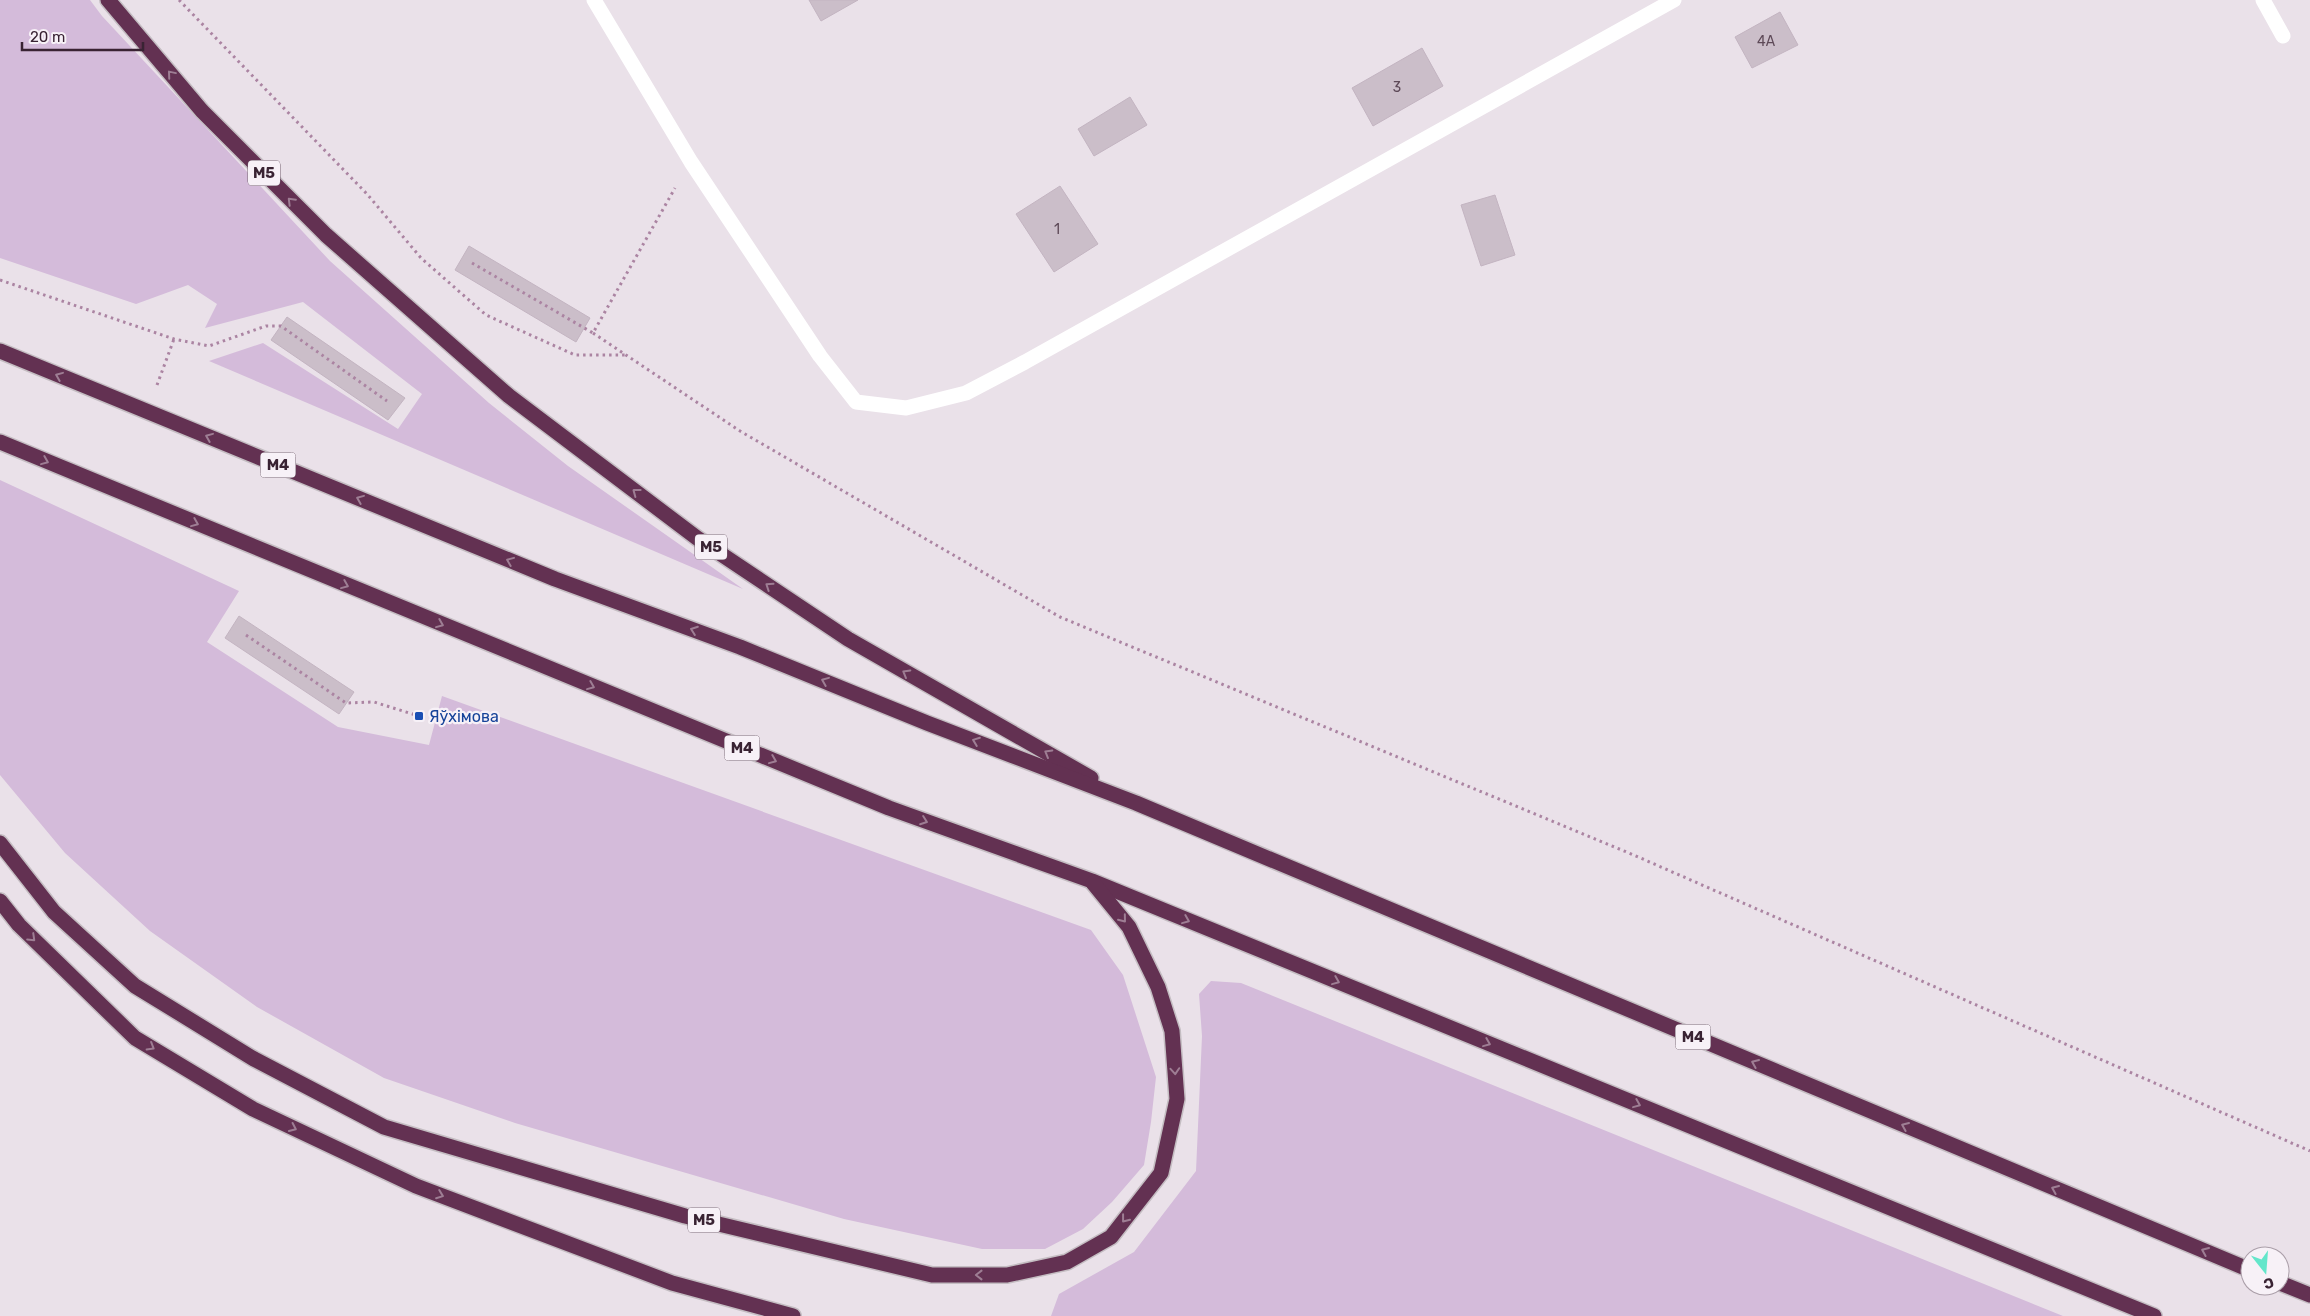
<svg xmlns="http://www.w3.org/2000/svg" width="2310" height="1316" font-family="Rubik,sans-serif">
<rect width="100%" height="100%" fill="#eae1e9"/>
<!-- green -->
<g fill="#d4bbda">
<polygon points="0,0 90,0 102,16 330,261 489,403 568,466 743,589 209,361 263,343 398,429 422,394 303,302 205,328 217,304 188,285 136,304 0,258"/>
<polygon points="0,480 239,591 207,642 338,727 429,745 442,696 1091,930 1123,975 1156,1077 1151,1122 1144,1165 1112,1202 1083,1229 1045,1249 982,1249 844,1219 515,1123 384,1078 257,1007 150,931 65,853 0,775"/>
<polygon points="1211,981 1241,983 2063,1316 1051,1316 1059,1294 1134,1252 1196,1171 1202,1036 1199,994"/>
</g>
<!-- building -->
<g fill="#cbbec9" stroke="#c3b4c1">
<polygon points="809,0 858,0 821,21"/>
<polygon points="1780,12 1798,45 1752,68 1735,37"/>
<polygon points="1422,48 1443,86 1373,126 1352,88"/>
<polygon points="1130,97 1147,125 1094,156 1078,129"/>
<polygon points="1060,186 1098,244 1054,272 1016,214"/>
<polygon points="1495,195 1515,255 1481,266 1461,205"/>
<polygon points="469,246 590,318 576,342 455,270"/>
<polygon points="287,317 405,398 388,420 271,340"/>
<polygon points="239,616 354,692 339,714 225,638"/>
</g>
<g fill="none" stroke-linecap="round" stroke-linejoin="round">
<!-- highway casing -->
<g stroke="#c4bdc2" stroke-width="18">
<g id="highway">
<polyline points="108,0 202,111 326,235 509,396 697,538 848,639 1091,778"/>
<polyline points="0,351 555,579 740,647 927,723 1136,803 2250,1270"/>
<polyline points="0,442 889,808 1092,881 2154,1316"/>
<polyline points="0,843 54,912 135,986 254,1059 384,1127 685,1216 932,1275 1007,1275 1067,1262 1111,1237 1161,1173 1177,1099 1172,1031 1158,987 1129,927 1093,883"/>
<polyline points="0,901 19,925 135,1038 253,1109 416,1186 672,1283 793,1316"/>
<polyline points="2280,1283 2310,1295"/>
</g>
</g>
<!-- path -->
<g stroke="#ab84a2" stroke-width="3" stroke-dasharray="2.5 4" stroke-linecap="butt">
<polyline points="179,0 367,194 421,258 486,315 575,355 626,355"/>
<polyline points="472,263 593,333 675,188"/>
<polyline points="0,280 174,339 209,346 266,326 281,326 387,401"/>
<polyline points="593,333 740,431 1060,617 1629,853 2310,1151"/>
<polyline points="157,385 174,339"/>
<polyline points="246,635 346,703 374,702 419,716"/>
</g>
<!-- minor -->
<g stroke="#fff" stroke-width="15">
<polyline points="594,0 691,162 820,356 856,402 906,408 966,393 1025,362 1674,0"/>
<polyline points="2263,0 2283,36"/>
</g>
<!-- highway -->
<use href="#highway" stroke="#633152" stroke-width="15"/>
</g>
<!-- one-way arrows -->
<defs><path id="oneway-chevron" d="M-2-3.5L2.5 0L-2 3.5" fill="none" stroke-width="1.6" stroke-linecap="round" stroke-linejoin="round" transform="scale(1.25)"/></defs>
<g stroke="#9e7e94">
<use href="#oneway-chevron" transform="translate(171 74) rotate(-130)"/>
<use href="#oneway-chevron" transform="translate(291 201) rotate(-135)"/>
<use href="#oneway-chevron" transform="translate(59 376) rotate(-158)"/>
<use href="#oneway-chevron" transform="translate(209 437) rotate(-158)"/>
<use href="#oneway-chevron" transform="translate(45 461) rotate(22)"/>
<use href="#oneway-chevron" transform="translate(636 492) rotate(-143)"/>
<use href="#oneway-chevron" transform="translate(360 499) rotate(-158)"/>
<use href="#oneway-chevron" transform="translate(195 523) rotate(22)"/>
<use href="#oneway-chevron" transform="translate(510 561) rotate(-158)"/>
<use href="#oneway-chevron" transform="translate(345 585) rotate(22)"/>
<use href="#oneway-chevron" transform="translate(769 586) rotate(-146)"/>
<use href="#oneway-chevron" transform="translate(440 624) rotate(22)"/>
<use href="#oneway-chevron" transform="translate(694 630) rotate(-160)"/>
<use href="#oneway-chevron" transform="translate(906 673) rotate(-150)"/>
<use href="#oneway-chevron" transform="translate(825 681) rotate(-158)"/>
<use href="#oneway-chevron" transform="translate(591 686) rotate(22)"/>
<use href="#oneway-chevron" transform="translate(976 741) rotate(-159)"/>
<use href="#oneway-chevron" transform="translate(1048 753) rotate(-150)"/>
<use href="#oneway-chevron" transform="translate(773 760) rotate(22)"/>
<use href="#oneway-chevron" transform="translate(924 821) rotate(20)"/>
<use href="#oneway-chevron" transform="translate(1123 919) rotate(51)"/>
<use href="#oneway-chevron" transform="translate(1186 920) rotate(22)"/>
<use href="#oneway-chevron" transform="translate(32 938) rotate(44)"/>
<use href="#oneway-chevron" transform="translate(1336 981) rotate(22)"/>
<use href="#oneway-chevron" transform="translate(1487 1043) rotate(22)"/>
<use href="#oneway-chevron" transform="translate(151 1047) rotate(31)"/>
<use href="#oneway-chevron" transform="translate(1755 1063) rotate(-157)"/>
<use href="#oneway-chevron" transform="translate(1175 1071) rotate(86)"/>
<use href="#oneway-chevron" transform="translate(1637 1104) rotate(22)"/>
<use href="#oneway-chevron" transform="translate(1905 1126) rotate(-157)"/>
<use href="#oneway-chevron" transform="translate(293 1128) rotate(25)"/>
<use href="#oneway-chevron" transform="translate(2055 1189) rotate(-157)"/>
<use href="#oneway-chevron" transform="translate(440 1195) rotate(21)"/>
<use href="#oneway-chevron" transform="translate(1125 1219) rotate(128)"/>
<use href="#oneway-chevron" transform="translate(2205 1251) rotate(-157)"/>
<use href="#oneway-chevron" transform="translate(979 1275) rotate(180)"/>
</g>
<!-- markers -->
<rect fill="#1a4fb4" stroke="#f7f1f7" stroke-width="2" x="414" y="711" width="10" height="10" rx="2.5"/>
<g text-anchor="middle" stroke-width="4.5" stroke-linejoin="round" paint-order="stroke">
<!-- number labels -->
<g font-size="14" fill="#5e4a58">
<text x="1766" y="46">4А</text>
<text x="1397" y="92">3</text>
<text x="1057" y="234">1</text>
</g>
<!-- shield labels -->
<g fill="#f7f1f7" stroke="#72616e" stroke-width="1">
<rect x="248" y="160.5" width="32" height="25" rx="4"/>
<rect x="260.5" y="452.5" width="35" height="25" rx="4"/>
<rect x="695" y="534.5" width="32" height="25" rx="4"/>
<rect x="724.5" y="735.5" width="35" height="25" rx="4"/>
<rect x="1675.5" y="1024.5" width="35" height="25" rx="4"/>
<rect x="688" y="1207.5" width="32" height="25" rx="4"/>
</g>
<g font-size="15" font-weight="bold" fill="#392333">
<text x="264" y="178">М5</text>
<text x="278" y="470">М4</text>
<text x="711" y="552">М5</text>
<text x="742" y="753">М4</text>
<text x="1693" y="1042">М4</text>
<text x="704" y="1225">М5</text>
</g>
<!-- transit labels -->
<g font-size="16" fill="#164399" stroke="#f7f1f7" text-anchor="start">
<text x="429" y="722">Яўхімова</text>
</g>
</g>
<!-- north arrow -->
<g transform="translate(2265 1271) rotate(163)"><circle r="24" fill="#f7f1f7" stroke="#ab9fa9"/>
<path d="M0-4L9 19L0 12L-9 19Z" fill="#63e6ca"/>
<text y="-8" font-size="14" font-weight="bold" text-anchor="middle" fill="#392333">С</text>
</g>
<!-- scale -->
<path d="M22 42v8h121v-8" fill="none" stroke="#392333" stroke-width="2.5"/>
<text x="30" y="42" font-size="15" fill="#392333" stroke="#f7f1f7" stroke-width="4" paint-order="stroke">20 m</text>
</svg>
